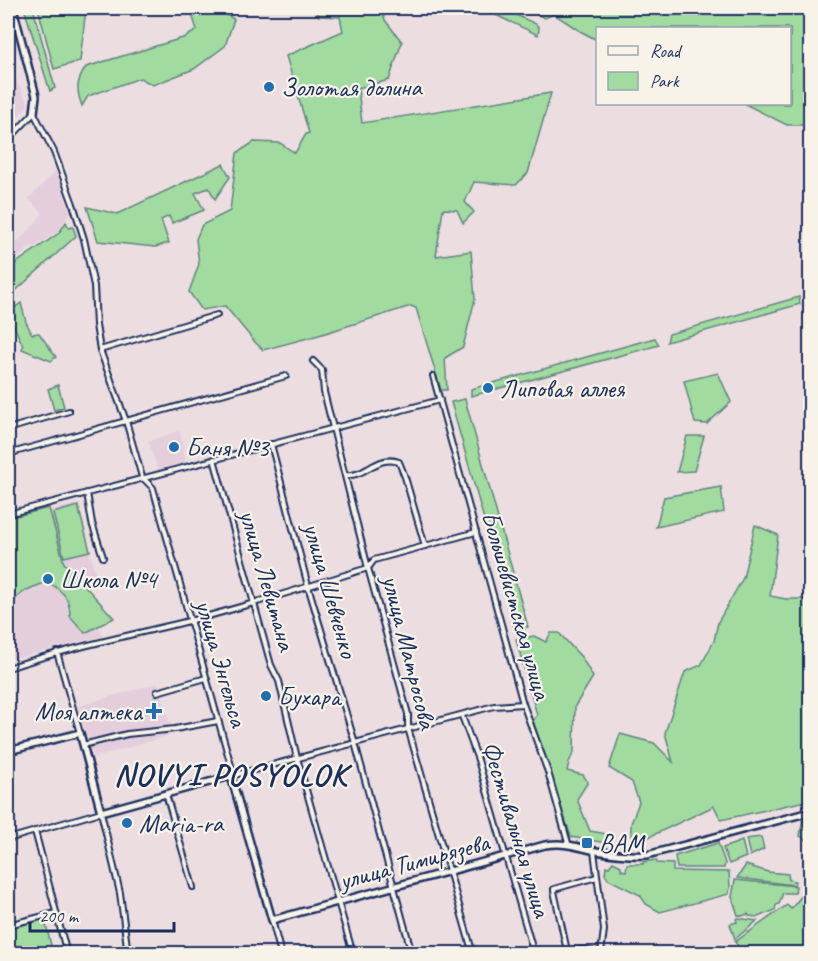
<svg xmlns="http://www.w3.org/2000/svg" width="818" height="961" font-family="Caveat,sans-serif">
<rect width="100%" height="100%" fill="#ecdde1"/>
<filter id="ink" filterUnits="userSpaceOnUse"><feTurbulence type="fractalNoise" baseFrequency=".0167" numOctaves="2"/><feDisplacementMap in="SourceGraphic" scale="12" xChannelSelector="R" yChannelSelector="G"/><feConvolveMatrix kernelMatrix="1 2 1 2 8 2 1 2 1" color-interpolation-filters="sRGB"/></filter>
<g filter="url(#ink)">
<!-- built -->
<g fill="#e4cedc">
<polygon points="9,67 27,101 28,106 8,126"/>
<polygon points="56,171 70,212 58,231 35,247 31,246 9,266 8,252 33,226 43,213 28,199"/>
<polygon points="180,431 186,464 159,473 148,441"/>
<polygon points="76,504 96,575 81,582 103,636 8,660 8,521"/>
<polygon points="158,683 173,734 94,758 78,706"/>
</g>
<!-- green -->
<g fill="#a2dba0" stroke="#5e857f" stroke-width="1.5">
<polygon points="24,8 33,8 55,88 50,91"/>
<polygon points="38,8 86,8 80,61 54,69"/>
<path d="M 190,8 L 217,8 L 219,11 L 234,19 L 225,46 L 194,69 L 153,85 L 140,78 L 88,96 L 82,106 C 76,90 76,82 86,67 L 186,37 L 197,30 Z"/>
<polygon points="315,8 380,8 385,20 402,42 389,80 358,88 362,123 551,93 528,173 516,185 474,182 465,202 474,212 463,223 457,210 443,209 436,256 471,251 475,299 463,347 445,358 447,390 441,390 416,308 411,306 319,335 263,350 254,341 225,306 202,310 189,292 199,264 196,239 202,225 230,211 237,153 254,142 280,143 295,153 306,134 309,133 286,56 343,31 340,17 319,16"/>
<polygon points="481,8 500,8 536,24 539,28 538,35"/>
<polygon points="521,8 541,8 554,13 558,8 810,8 810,125 787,125 745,104 790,104 790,28 598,28 597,40 580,31 554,14 545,18"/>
<polygon points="223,164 230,177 215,199 209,188 195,193 204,210 172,223 169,216 161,220 169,243 155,247 98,241 87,207 117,214"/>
<polygon points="66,222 69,228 73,227 76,236 10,296 8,294 8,267 9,268 59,233"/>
<polygon points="799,297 800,304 667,342 669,334"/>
<polygon points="21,303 26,322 32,334 39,333 56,357 51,361 22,349 23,346 8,313"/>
<polygon points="655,338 659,345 471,396 471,389"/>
<polygon points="718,373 731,402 707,424 695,423 684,381"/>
<polygon points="58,385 64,407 54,410 48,389"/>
<polygon points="465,399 528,627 515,630 451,402"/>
<polygon points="687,436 704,436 694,471 677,472"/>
<polygon points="721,487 724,512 656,527 664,497"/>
<polygon points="78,506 90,551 64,557 53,513"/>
<path d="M 49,508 L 64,563 L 114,618 L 85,633 L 70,616 C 70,597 63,592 48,582 C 29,588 15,593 8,612 L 8,518 Z"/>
<polygon points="755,525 778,535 770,596 786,599 810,599 810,800 721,820 714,806 645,839 631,836 631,824 639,802 632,782 609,768 620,734 654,743 673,762 665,733 685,672 701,665 714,641 718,622 743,578"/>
<polygon points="551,633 559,633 582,658 593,677 575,706 574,752 569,762 567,771 583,775 588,782 577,799 590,831 607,834 606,843 571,837 533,721 537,715 516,639 534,636 546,642"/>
<polygon points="810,817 810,843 800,836 803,818"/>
<polygon points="761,837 764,849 750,856 746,839"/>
<polygon points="742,841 746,857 729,864 723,848"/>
<polygon points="718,843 725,863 724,868 677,868 675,856"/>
<polygon points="656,860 657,863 673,864 673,871 729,872 730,887 729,894 660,912 646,904 640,895 608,879 605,874 606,866 609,867 613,862 621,866 621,870 626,871 627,864 643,864 643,862"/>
<polygon points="746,865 768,872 788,874 789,880 795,881 794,885 737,878"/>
<polygon points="735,880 796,886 795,893 783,893 779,904 776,905 775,910 758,917 749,916 748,914 742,916 738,915 732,897"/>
<polygon points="810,885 810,953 737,953 741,951 735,942 787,905 791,909"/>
<polygon points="44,917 53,953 8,953 8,926"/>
<polygon points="738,918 757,921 735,939 730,924 737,922 736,919"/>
</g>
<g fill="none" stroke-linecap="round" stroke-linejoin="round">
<!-- street casing -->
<g stroke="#1b2f5e" stroke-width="8">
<g id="street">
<polyline points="8,140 34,113 54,152 73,204 84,239 94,286 96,325 100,350 126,421 142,477 153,488 232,769 231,776 494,706 523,704"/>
<polyline points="100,350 217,315"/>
<polyline points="313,361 322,370 324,392 368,568 408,714 408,728 473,954"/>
<polyline points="433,376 523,704 548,772 568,843"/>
<polyline points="8,429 69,411"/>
<polyline points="271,444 308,586 355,743 412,954"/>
<polyline points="8,454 286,376"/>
<polyline points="214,459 271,665 279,681 297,758 353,954"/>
<path d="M 345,475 C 365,478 377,454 399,462 L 405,477 L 425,546"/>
<polyline points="87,493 92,523 103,557"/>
<polyline points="8,514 440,400"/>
<polyline points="57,652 80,733"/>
<path d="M 8,668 C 67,648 128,636 189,621 C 249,606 308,586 368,568 L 374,560 L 476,532"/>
<polyline points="157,692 206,678"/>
<polyline points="462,716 478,760 534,954"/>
<polyline points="83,745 127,734 175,729 218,721"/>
<polyline points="166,794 193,887"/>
<polyline points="35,831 67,954"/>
<polyline points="8,839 101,812 120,893 128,954"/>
<polyline points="594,851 604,930 601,953"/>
<polyline points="597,877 554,889 554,891 567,951 569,952 582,950 601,953"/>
<polyline points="272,920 281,954"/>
<polyline points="8,925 56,913"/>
</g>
</g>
<!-- secondary casing -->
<g stroke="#1b2f5e" stroke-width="10">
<g id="secondary">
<polyline points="13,8 36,96 34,113"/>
<path d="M 8,751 L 80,733 L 101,812 L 231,776 L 272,920 L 545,845 C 568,842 575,847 596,851 C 613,854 630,856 647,855 L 810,812"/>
</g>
</g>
<!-- street -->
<use href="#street" stroke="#f7f3e8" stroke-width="4"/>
<!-- secondary -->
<use href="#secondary" stroke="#f7f3e8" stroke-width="5"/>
</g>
</g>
<!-- markers -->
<g fill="#1f6fb2" stroke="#f7f3e8" stroke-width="2">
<circle cx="269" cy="87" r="6"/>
<circle cx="488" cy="388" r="6"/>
<circle cx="174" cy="447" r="6"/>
<circle cx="48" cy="579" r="6"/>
<circle cx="266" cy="696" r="6"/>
<path d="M151 702h6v6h6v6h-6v6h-6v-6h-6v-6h6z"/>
<circle cx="127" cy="823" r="6"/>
<rect x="581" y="837" width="12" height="12" rx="3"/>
</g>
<g text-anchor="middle" stroke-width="4.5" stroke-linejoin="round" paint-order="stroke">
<!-- poi labels -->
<g font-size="26" fill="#1b2f5e" stroke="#f7f3e8" text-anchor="start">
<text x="281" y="96">Золотая долина</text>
<text x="500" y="397">Липовая аллея</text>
<text x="186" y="456">Баня №3</text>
<text x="60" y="588">Школа №4</text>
<text x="278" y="705">Бухара</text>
<text x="142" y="720" text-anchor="end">Моя аптека</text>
<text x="139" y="832">Maria-ra</text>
<text x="599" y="852">BAM</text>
</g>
<!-- street labels -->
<g font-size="26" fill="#1b2f5e" stroke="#f7f3e8">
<text transform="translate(268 580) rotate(74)" y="9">улица Левитана</text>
<text transform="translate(331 590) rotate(74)" y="9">улица Шевченко</text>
<text transform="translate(517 605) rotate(74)" y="9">Большевистская улица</text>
<text transform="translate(410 652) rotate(76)" y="9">улица Матросова</text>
<text transform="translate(222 663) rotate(74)" y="9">улица Энгельса</text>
<text transform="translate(517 829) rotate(73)" y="9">Фестивальная улица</text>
<text transform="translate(414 861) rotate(-15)" y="9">улица Тимирязева</text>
</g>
<!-- district labels -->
<g font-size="32" font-weight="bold" letter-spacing="1.5" fill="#1b2f5e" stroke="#f7f3e8">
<text x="231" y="785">NOVYI POSYOLOK</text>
</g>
</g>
<!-- margin -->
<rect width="818" height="961" fill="none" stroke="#f7f3e8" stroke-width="30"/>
<rect x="15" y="15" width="788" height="931" fill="none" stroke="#1b2f5e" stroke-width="2" filter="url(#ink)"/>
<!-- legend -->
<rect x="596" y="27" width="195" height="78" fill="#f7f3e8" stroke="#9fa5b1" stroke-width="1.5"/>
<rect x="608" y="46" width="30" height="9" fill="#f7f3e8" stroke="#9fa5b1" stroke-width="1.5"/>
<text x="650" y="57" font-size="18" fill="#1b2f5e">Road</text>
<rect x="608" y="72" width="30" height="18" fill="#a2dba0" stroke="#9fa5b1" stroke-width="1.5"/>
<text x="650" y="87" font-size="18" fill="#1b2f5e">Park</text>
<!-- scale -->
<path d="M30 922v9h144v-9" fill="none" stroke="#1b2f5e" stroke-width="3"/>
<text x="39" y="922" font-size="18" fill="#1b2f5e" stroke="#f7f3e8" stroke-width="4.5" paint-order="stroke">200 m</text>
</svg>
